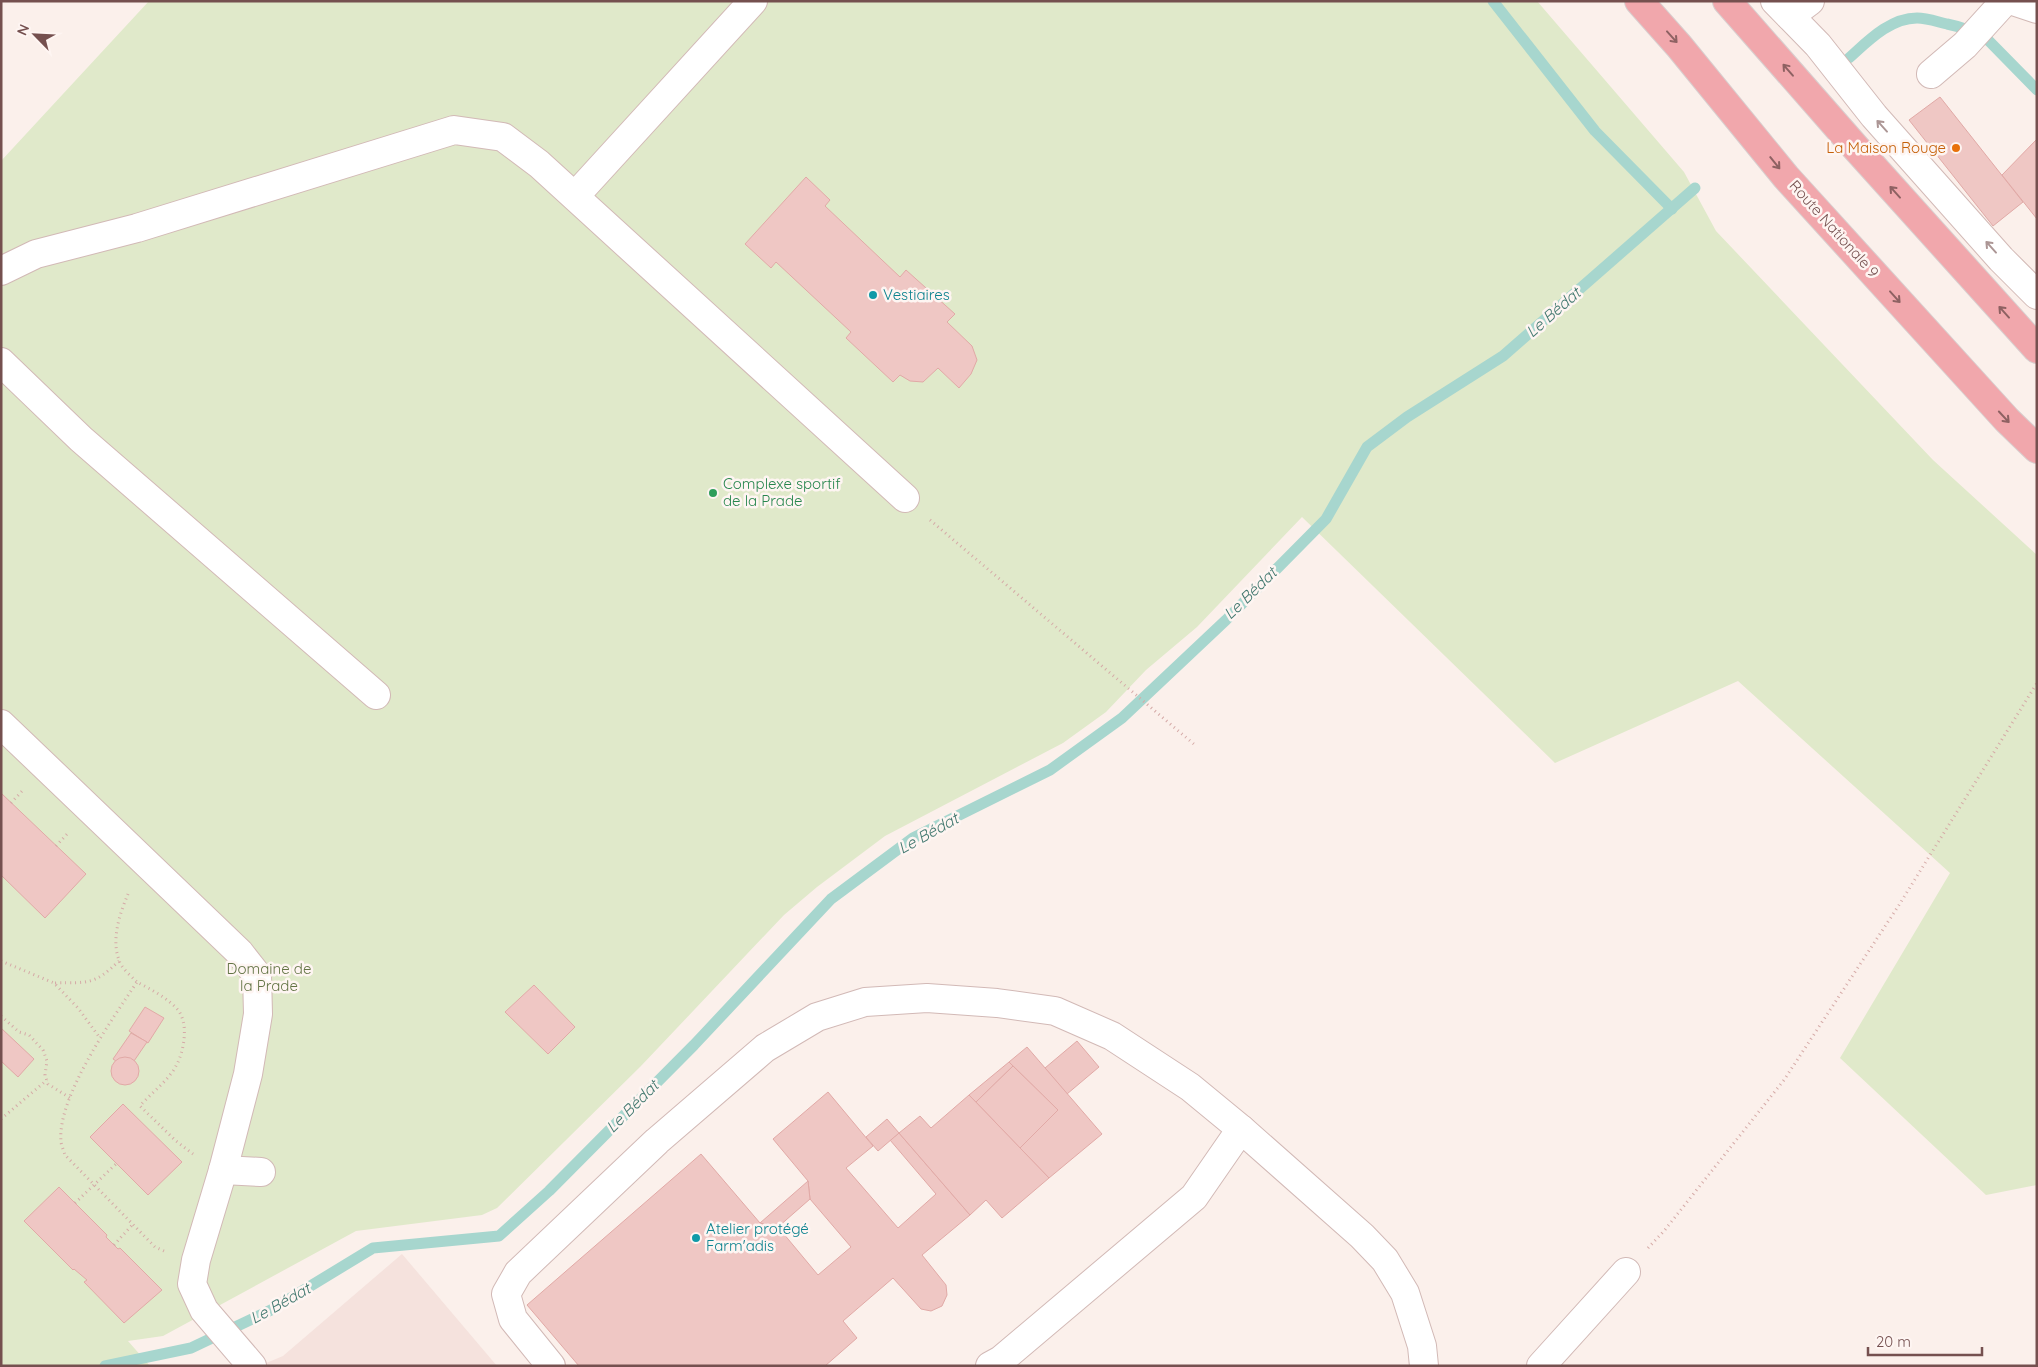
<svg xmlns="http://www.w3.org/2000/svg" width="2038" height="1367" font-family="Quicksand,sans-serif">
<rect width="100%" height="100%" fill="#fbf0eb"/>
<!-- residential -->
<polygon fill="#f5e2dd" points="402,1254 497,1366 259,1366 283,1356"/>
<!-- green -->
<polygon fill="#e0e9ca" points="149,1 1537,1 1684,172 1716,231 1933,460 2037,555 2037,1185 1986,1195 1840,1058 1950,873 1738,681 1555,763 1302,517 1197,627 1146,670 1106,712 1063,743 885,836 817,887 784,915 641,1066 497,1208 482,1215 356,1231 163,1336 128,1341 150,1366 1,1366 1,161"/>
<g fill="none" stroke-linecap="round" stroke-linejoin="round">
<!-- stream -->
<g stroke="#a7d6ce" stroke-width="11">
<polyline points="1493,1 1595,131 1672,209"/>
<path d="M 1849,58 C 1868,41 1890,18 1917,18 C 1927,18 1938,22 1947,24 C 1963,27 1976,32 1989,41 L 2037,90"/>
<polyline points="105,1366 191,1348 271,1310 373,1248 499,1236 549,1191 694,1045 831,899 913,838 1050,770 1122,718 1226,620 1326,519 1367,447 1407,417 1503,356 1695,188"/>
</g>
</g>
<!-- building -->
<g fill="#efc7c4" stroke="#e1a9a6">
<polygon points="1940,97 2023,202 1993,226 1909,120"/>
<polygon points="2037,139 2037,219 2002,175"/>
<polygon points="806,177 830,200 825,206 900,277 906,270 955,314 947,322 972,346 977,360 971,374 959,388 938,368 923,382 910,381 900,375 893,382 846,338 851,332 776,262 771,268 745,244"/>
<polygon points="1,793 86,874 45,918 1,875"/>
<polygon points="534,985 575,1027 548,1054 505,1012"/>
<polygon points="145,1007 164,1018 148,1043 129,1031"/>
<polygon points="1,1028 34,1059 18,1077 1,1061"/>
<polygon points="131,1033 147,1042 134,1061 127,1058 119,1059 116,1061 113,1059"/>
<polygon points="1077,1041 1099,1067 1067,1094 1045,1068"/>
<polygon points="1027,1047 1102,1134 1049,1178 1020,1148 1058,1110 1009,1062"/>
<circle cx="125" cy="1071" r="14"/>
<polygon points="1009,1062 1013,1066 976,1102 969,1095"/>
<polygon points="1013,1066 1058,1110 1020,1148 976,1102"/>
<polygon points="828,1092 873,1146 846,1168 898,1228 936,1194 890,1140 899,1133 970,1215 922,1255 946,1285 947,1295 942,1306 931,1311 921,1309 893,1278 843,1321 857,1338 825,1366 579,1366 527,1305 701,1154 760,1223 778,1227 818,1275 851,1247 810,1199 808,1181 773,1139"/>
<polygon points="969,1095 1049,1178 1002,1218 986,1200 970,1215 899,1133 920,1116 931,1128"/>
<polygon points="123,1104 182,1162 148,1195 90,1137"/>
<polygon points="887,1119 899,1133 878,1151 866,1137"/>
<polygon points="808,1181 810,1199 778,1227 760,1223"/>
<polygon points="59,1187 107,1235 106,1237 118,1249 120,1248 162,1290 124,1323 84,1282 87,1280 74,1269 73,1270 24,1221"/>
</g>
<g fill="none" stroke-linecap="round" stroke-linejoin="round">
<!-- minor casing -->
<g stroke="#d2b9b6" stroke-width="30">
<g id="minor">
<polyline points="1775,1 1818,45 1874,116 2001,259 2037,295"/>
<polyline points="2013,1 2037,9"/>
<polyline points="1790,16 1810,1"/>
<polyline points="1931,74 1965,45 2005,1"/>
<polyline points="575,196 753,1"/>
<polyline points="1,271 36,254 137,228 454,130 503,137 539,164 905,498"/>
<polyline points="1,362 81,439 376,695"/>
<polyline points="1,724 239,952 257,975 258,1014 248,1074 223,1170 196,1260 192,1284 204,1310 252,1366"/>
<polyline points="223,1170 261,1172"/>
<polyline points="551,1366 513,1319 506,1294 518,1273 657,1141 765,1048 817,1017 865,1002 927,998 997,1003 1055,1011 1112,1036 1190,1087 1241,1129"/>
<polyline points="990,1366 1001,1360 1194,1197 1241,1129 1362,1236 1385,1260 1405,1293 1422,1346 1424,1366"/>
<polyline points="1541,1366 1626,1272"/>
</g>
</g>
<!-- highway casing -->
<g stroke="#d8cece" stroke-width="30">
<g id="highway">
<polyline points="1639,1 1679,46 1786,177 2007,420 2037,449"/>
<polyline points="1727,1 1856,148 2037,349"/>
</g>
</g>
<!-- path -->
<g stroke="#d5aaa7" stroke-width="3" stroke-dasharray="1 4" stroke-linecap="butt">
<polyline points="930,520 1195,745"/>
<polyline points="11,803 23,790"/>
<polyline points="56,846 68,833"/>
<path d="M 128,894 C 120,913 111,939 119,960 C 121,968 131,976 137,982"/>
<polyline points="1,961 54,983 78,1008 100,1038"/>
<path d="M 55,983 C 88,982 93,986 119,961"/>
<polyline points="1,1016 19,1032 29,1035 43,1050 47,1061 45,1075 48,1084 70,1098"/>
<polyline points="1,1119 47,1080"/>
<polyline points="75,1203 117,1163"/>
<polyline points="114,1245 133,1224"/>
<polyline points="1648,1248 1664,1231 1784,1080 1899,905 2037,683"/>
<path d="M 164,1251 L 155,1247 L 65,1155 C 64,1151 61,1145 61,1141 C 57,1097 113,1018 137,982 C 150,989 168,998 178,1010 C 189,1024 184,1052 176,1066 C 168,1081 151,1093 140,1106 L 176,1141 L 193,1154"/>
</g>
<!-- minor -->
<use href="#minor" stroke="#fff" stroke-width="28"/>
<!-- highway -->
<use href="#highway" stroke="#f1a7ac" stroke-width="28"/>
</g>
<!-- one-way arrows -->
<defs><path id="oneway-shaft" d="M-6 0H5M1.5-3L5.5 0L1.5 3" fill="none" stroke-width="1.6" stroke-linecap="round" stroke-linejoin="round" transform="scale(1.25)"/></defs>
<g stroke="#8e6162">
<use href="#oneway-shaft" transform="translate(1672 37) rotate(48)"/>
<use href="#oneway-shaft" transform="translate(1788 70) rotate(-131)"/>
<use href="#oneway-shaft" transform="translate(1775 163) rotate(51)"/>
<use href="#oneway-shaft" transform="translate(1895 192) rotate(-132)"/>
<use href="#oneway-shaft" transform="translate(1895 297) rotate(48)"/>
<use href="#oneway-shaft" transform="translate(2004 312) rotate(-132)"/>
<use href="#oneway-shaft" transform="translate(2004 417) rotate(47)"/>
</g>
<g stroke="#ac9695">
<use href="#oneway-shaft" transform="translate(1882 126) rotate(-132)"/>
<use href="#oneway-shaft" transform="translate(1991 247) rotate(-132)"/>
</g>
<!-- markers -->
<circle fill="#e8710a" stroke="#fef5f2" stroke-width="2" cx="1956" cy="148" r="5"/>
<g fill="#0f9aa8" stroke="#fef5f2" stroke-width="2">
<circle cx="873" cy="295" r="5"/>
<circle cx="696" cy="1238" r="5"/>
</g>
<circle fill="#2e9e5b" stroke="#fef5f2" stroke-width="2" cx="713" cy="493" r="5"/>
<g text-anchor="middle" stroke-width="5" stroke-linejoin="round" paint-order="stroke">
<!-- food labels -->
<g font-size="15" fill="#c56008" stroke="#fef5f2" text-anchor="end">
<text x="1946" y="153">La Maison Rouge</text>
</g>
<!-- street labels -->
<g font-size="15" fill="#75504f" stroke="#fef5f2">
<text transform="translate(1834 229) rotate(48)" y="5">Route Nationale 9</text>
</g>
<!-- culture labels -->
<g font-size="15" fill="#0d838f" stroke="#fef5f2" text-anchor="start">
<text x="883" y="300">Vestiaires</text>
<text x="706" y="1234">Atelier protégé<tspan x="706" dy="17">Farm'adis</tspan></text>
</g>
<!-- leisure labels -->
<g font-size="15" fill="#27864d" stroke="#fef5f2" text-anchor="start">
<text x="723" y="489">Complexe sportif<tspan x="723" dy="17">de la Prade</tspan></text>
</g>
<!-- park labels -->
<g font-size="15" fill="#637445" stroke="#fef5f2">
<text x="269" y="974">Domaine de<tspan x="269" dy="17">la Prade</tspan></text>
</g>
<!-- water labels -->
<g font-size="16" font-style="italic" fill="#437970" stroke="#fef5f2">
<text transform="translate(1553 312) rotate(-41)" y="6">Le Bédat</text>
<text transform="translate(1250 593) rotate(-44)" y="6">Le Bédat</text>
<text transform="translate(928 833) rotate(-29)" y="6">Le Bédat</text>
<text transform="translate(632 1106) rotate(-45)" y="6">Le Bédat</text>
<text transform="translate(280 1303) rotate(-29)" y="6">Le Bédat</text>
</g>
</g>
<!-- border -->
<rect width="2038" height="1367" fill="none" stroke="#75504f" stroke-width="5"/>
<!-- north arrow -->
<g transform="translate(35 35) rotate(294)" stroke="#fef5f2" stroke-width="4" paint-order="stroke">
<path d="M0-4L9 19L0 12L-9 19Z" fill="#75504f"/>
<text y="-8" font-size="14" font-weight="bold" text-anchor="middle" fill="#75504f">N</text>
</g>
<!-- scale -->
<path d="M1868 1347v8h114v-8" fill="none" stroke="#75504f" stroke-width="2.5"/>
<text x="1876" y="1347" font-size="15" fill="#75504f" stroke="#fef5f2" stroke-width="4" paint-order="stroke">20 m</text>
</svg>
